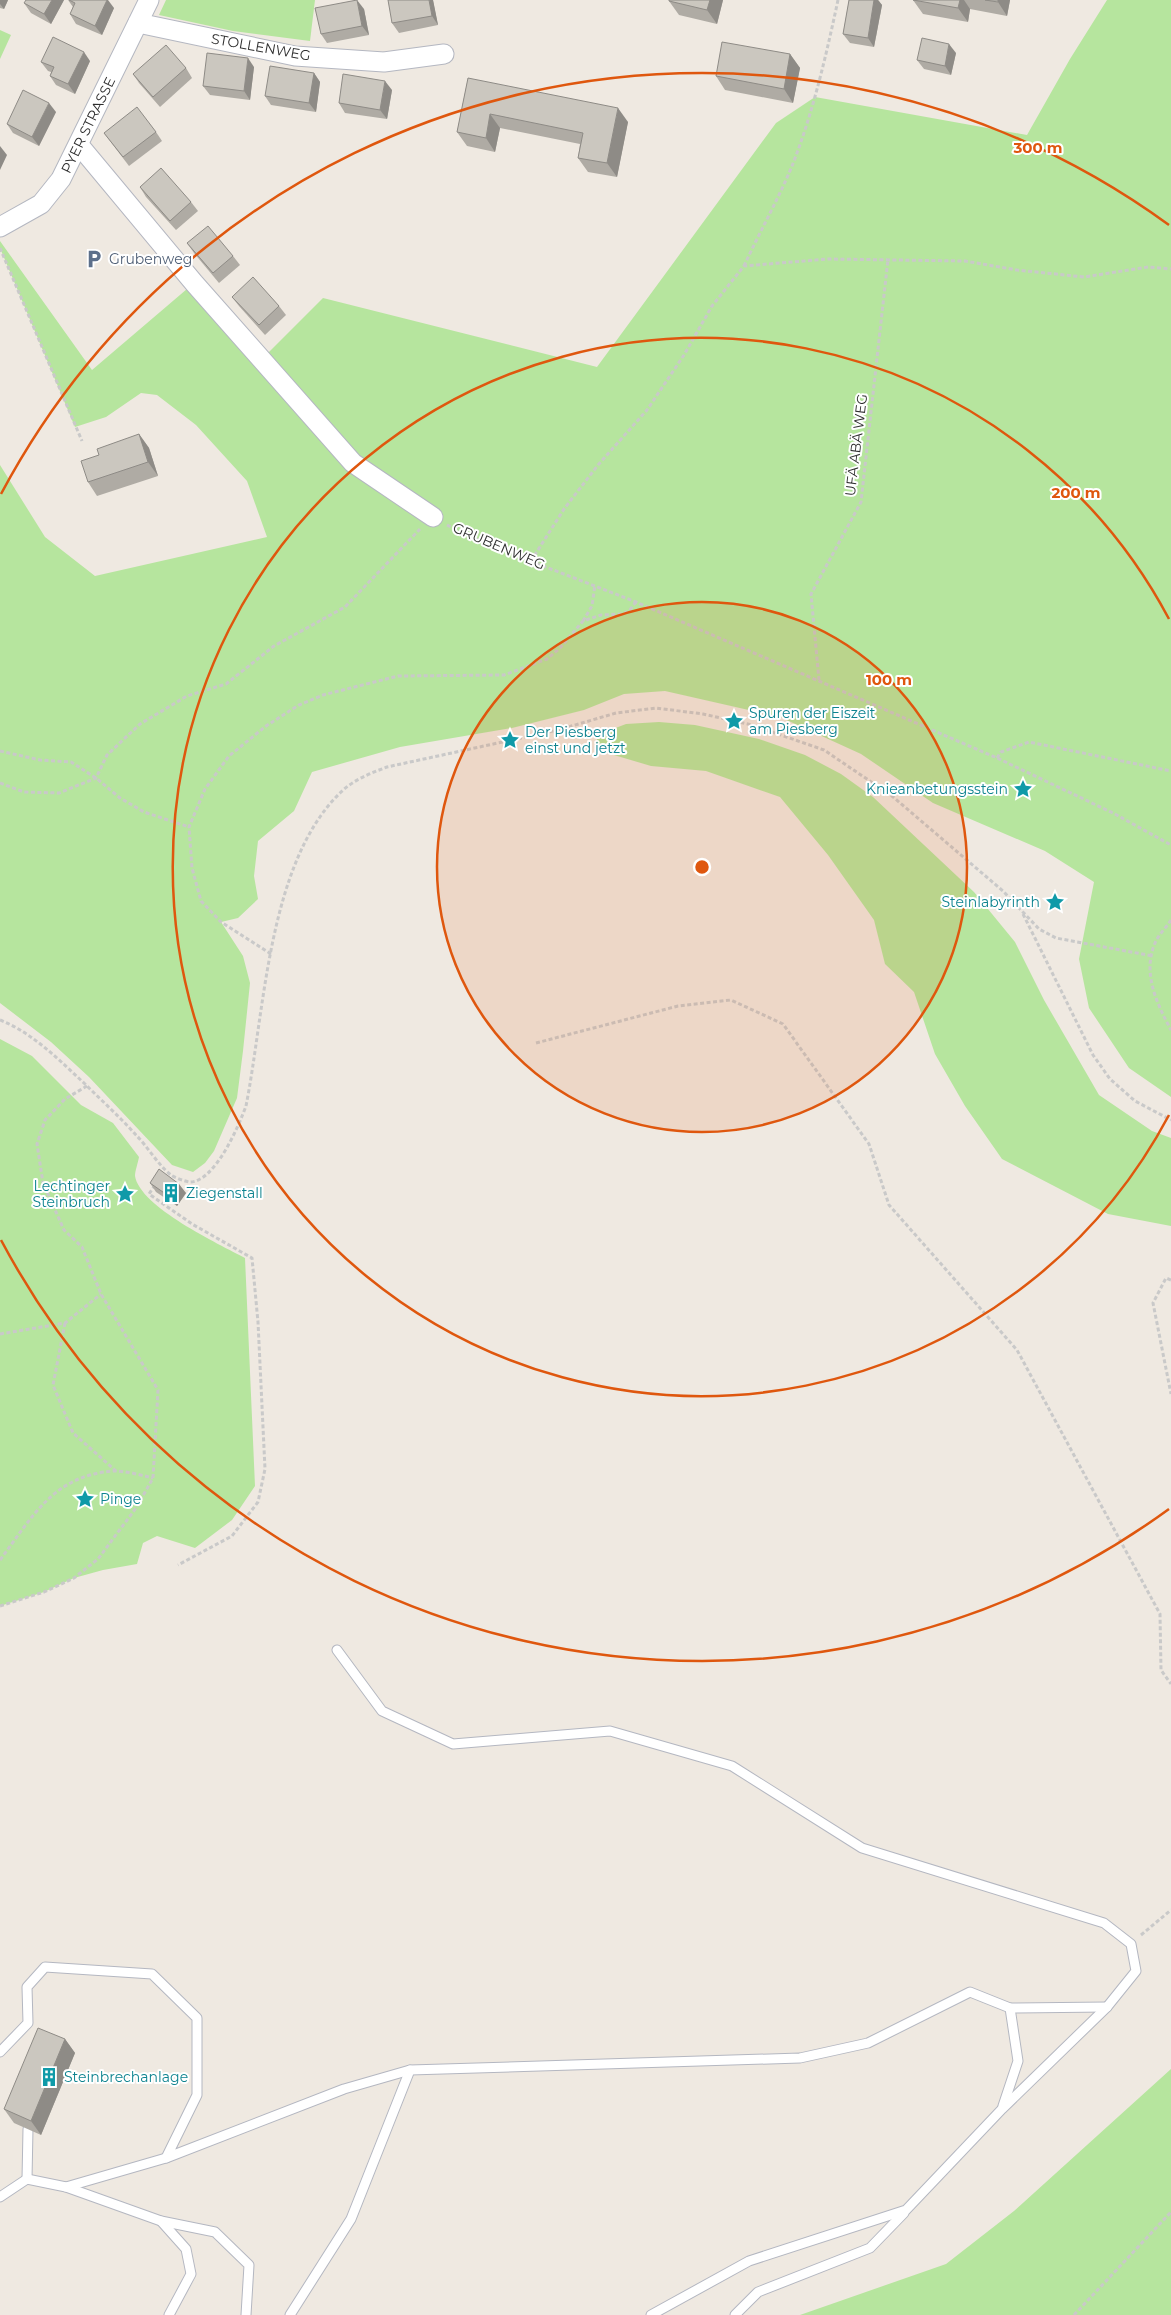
<svg xmlns="http://www.w3.org/2000/svg" width="1171" height="2315" font-family="Montserrat,sans-serif">
<rect width="100%" height="100%" fill="#efe9e1"/>
<!-- green -->
<g fill="#b6e59e">
<polygon points="166,0 315,0 310,41 233,31 159,15"/>
<polygon points="1107,0 1171,0 1171,1097 1129,1068 1089,1008 1079,959 1094,882 1045,851 933,803 861,754 780,717 665,691 624,694 584,710 512,728 400,747 312,772 294,811 258,841 254,876 258,899 238,918 221,922 243,956 250,983 243,1051 237,1098 214,1151 205,1163 193,1172 172,1165 89,1077 51,1042 0,1003 0,465 45,537 95,576 267,537 247,481 196,425 157,395 141,393 106,417 75,427 0,248 0,241 92,370 194,283 261,360 323,298 597,367 776,123 815,97 1027,135 1070,59"/>
<polygon points="0,30 11,35 0,59"/>
<polygon points="659,722 695,725 759,739 805,755 841,774 873,797 974,892 1015,942 1044,1000 1099,1095 1152,1131 1171,1138 1171,1226 1108,1214 1002,1159 965,1106 935,1054 914,992 885,964 874,920 828,855 780,797 706,771 651,766 597,750 597,735 626,724"/>
<path d="M 0,1039 L 32,1056 L 81,1105 L 113,1123 L 139,1157 C 138,1163 135,1171 135,1176 C 140,1207 219,1244 245,1258 L 255,1486 L 232,1520 L 195,1548 L 157,1536 L 143,1543 L 137,1564 L 103,1570 L 74,1578 L 44,1592 L 0,1606 Z"/>
<polygon points="1171,2069 1171,2315 800,2315 946,2264 1014,2211"/>
</g>
<g fill="none" stroke-linecap="round" stroke-linejoin="round">
<!-- lane casing -->
<g stroke="#b4b7c1" stroke-width="11">
<g id="lane">
<polyline points="337,1650 382,1711 453,1744 610,1731 732,1766 862,1848 1104,1923 1131,1944 1136,1971 1107,2007 1002,2109 906,2210 749,2261 651,2315"/>
<polyline points="0,2052 28,2023 27,1987 45,1967 152,1974 197,2018 197,2095 166,2158 344,2089 410,2070 800,2058 868,2043 970,1992 1010,2008 1107,2007"/>
<polyline points="1003,2106 1018,2061 1010,2008"/>
<polyline points="27,2179 28,2129"/>
<polyline points="66,2187 166,2158"/>
<polyline points="0,2197 27,2179 66,2187 161,2221 215,2232 249,2265 246,2315"/>
<polyline points="161,2221 186,2249 191,2274 169,2315"/>
<polyline points="290,2315 351,2219 410,2070"/>
<polyline points="735,2315 758,2292 870,2248 904,2213"/>
</g>
</g>
<!-- street casing -->
<g stroke="#b4b7c1" stroke-width="21">
<g id="street">
<polyline points="138,23 295,56 384,62 444,54"/>
<polyline points="79,145 194,283 353,463 433,517"/>
<polyline points="0,227 41,204 61,179 149,0"/>
</g>
</g>
<!-- path -->
<g stroke="#c9c9c9" stroke-width="3" stroke-dasharray="4 2.5" stroke-linecap="butt">
<polyline points="0,248 82,441"/>
<path d="M 744,266 C 759,233 778,200 792,166 C 813,113 826,56 838,0"/>
<polyline points="447,525 484,543 636,602 997,758 1113,813 1171,845"/>
<polyline points="531,561 564,509 598,465 647,410 684,355 712,306 744,266 828,259 965,261 1017,270 1084,277 1148,267 1171,269"/>
<polyline points="583,621 592,606 595,585"/>
<polyline points="819,680 811,594 861,502 888,259"/>
<polyline points="0,751 40,760 71,762 96,778 120,798 144,812 189,827"/>
<polyline points="997,758 1001,752 1029,742 1171,771"/>
<polyline points="0,783 24,792 59,793 96,778 107,755 140,724 187,696 226,684 274,646 345,607 420,529"/>
<polyline points="1023,914 1093,1055 1110,1079 1135,1101 1171,1120"/>
<path d="M 1171,920 C 1166,928 1158,935 1155,943 C 1142,973 1157,1004 1171,1030"/>
<polyline points="271,954 221,922 201,901 192,868 189,827 205,789 229,756 266,726 299,705 323,695 398,676 504,675 547,659 560,648 583,621 601,615 622,614 629,611 636,602"/>
<path d="M 0,1020 C 33,1033 59,1060 85,1084 C 102,1101 120,1117 136,1135 C 147,1146 159,1166 171,1175 C 175,1178 185,1181 189,1182 C 215,1183 239,1125 246,1106 C 265,1010 268,862 341,792 C 353,780 371,773 387,767 L 558,730 L 616,713 L 656,708 L 703,714 L 752,725 L 824,750 L 892,796 L 1003,891 L 1039,929 L 1056,938 L 1153,956"/>
<polyline points="536,1043 678,1006 731,1000 783,1024 869,1144 889,1205 1017,1350 1160,1614 1161,1670 1171,1684"/>
<polyline points="155,1185 149,1194 192,1224 252,1258 258,1322 265,1469 258,1502 232,1536 178,1565"/>
<polyline points="1171,1280 1166,1278 1153,1303 1171,1394"/>
<polyline points="65,1323 53,1385 73,1433 116,1471"/>
<polyline points="0,1334 65,1323 101,1294"/>
<path d="M 0,1560 C 33,1516 54,1475 114,1471 C 126,1471 141,1475 153,1478"/>
<polyline points="0,1606 44,1592 74,1578 98,1559 136,1508 153,1478 158,1390 101,1294 82,1247 64,1230 43,1183 37,1144 45,1120 65,1099 87,1086"/>
<polyline points="1141,1935 1171,1910"/>
<polyline points="1074,2315 1171,2212"/>
</g>
<!-- lane -->
<use href="#lane" stroke="#fff" stroke-width="9"/>
<!-- street -->
<use href="#street" stroke="#fff" stroke-width="19"/>
</g>
<!-- wall -->
<g fill="#afaba4">
<polygon points="0,0 8,0 4,9 0,8"/>
<polygon points="64,0 51,24 31,13 24,3"/>
<polygon points="68,0 114,8 102,35 76,24 70,14 73,7"/>
<polygon points="433,0 438,25 399,33 392,23"/>
<polygon points="669,0 723,0 717,24 679,15 669,1"/>
<polygon points="849,0 878,0 882,5 874,47 850,43 843,34"/>
<polygon points="913,0 1010,0 1007,16 970,9 968,22 923,14"/>
<polygon points="364,9 369,35 327,43 321,34"/>
<polygon points="956,53 951,75 924,69 917,60"/>
<polygon points="790,54 800,68 793,103 725,90 716,76"/>
<polygon points="90,61 75,94 56,85 50,76 51,72 48,71 41,62"/>
<polygon points="254,67 250,100 210,95 203,86"/>
<polygon points="186,68 192,78 160,107 139,83 133,74"/>
<polygon points="314,73 320,82 316,112 271,105 265,96"/>
<polygon points="468,78 628,122 617,177 588,172 578,158 580,144 500,128 495,152 467,146 457,132"/>
<polygon points="392,90 387,119 345,113 339,103"/>
<polygon points="56,112 39,146 13,133 7,124"/>
<polygon points="156,132 162,141 129,166 104,133"/>
<polygon points="140,187 191,202 198,211 176,230 146,197"/>
<polygon points="187,243 233,256 240,265 219,283 194,253"/>
<polygon points="232,297 279,306 286,315 265,335 239,306"/>
<polygon points="139,434 149,448 158,476 97,496 88,482 99,455"/>
<polygon points="150,1183 186,1193 177,1206 156,1192"/>
<polygon points="65,2039 75,2053 41,2135 14,2123 4,2109"/>
</g>
<!-- shaded-wall -->
<g fill="#8e8b86">
<polygon points="0,0 8,0 4,9 0,4"/>
<polygon points="52,0 64,0 51,24 44,14"/>
<polygon points="107,0 108,0 114,8 102,35 95,26"/>
<polygon points="357,0 364,9 369,35 362,26"/>
<polygon points="429,0 433,0 438,25 432,16"/>
<polygon points="710,0 723,0 717,24 707,10"/>
<polygon points="874,0 878,0 882,5 874,47 868,38"/>
<polygon points="960,0 964,0 970,9 968,22 958,8"/>
<polygon points="998,0 1010,0 1007,16 998,2"/>
<polygon points="949,44 956,53 951,75 945,66"/>
<polygon points="84,52 90,61 75,94 68,84"/>
<polygon points="790,54 800,68 793,103 784,89"/>
<polygon points="248,58 254,67 250,100 244,91"/>
<polygon points="314,73 320,82 316,112 309,103"/>
<polygon points="385,81 392,90 387,119 380,110"/>
<polygon points="49,103 56,112 39,146 32,137"/>
<polygon points="618,108 628,122 617,177 607,163"/>
<polygon points="490,114 500,128 495,152 486,138"/>
<polygon points="0,146 7,155 0,170"/>
<polygon points="139,434 149,448 158,476 148,462"/>
<polygon points="179,1184 186,1193 177,1206 170,1197"/>
<polygon points="65,2039 75,2053 41,2135 31,2121"/>
</g>
<!-- building -->
<g fill="#cbc7bf" stroke="#8e8b86">
<polygon points="26,0 52,0 44,14 24,3"/>
<polygon points="69,0 107,0 95,26 70,14 75,3"/>
<polygon points="357,0 362,26 321,34 315,8"/>
<polygon points="388,0 429,0 432,16 392,23"/>
<polygon points="669,0 710,0 707,10 669,1"/>
<polygon points="849,0 874,0 868,38 843,34"/>
<polygon points="913,0 960,0 958,8"/>
<polygon points="985,0 998,0 998,2"/>
<polygon points="53,37 84,52 68,84 50,76 54,67 41,62"/>
<polygon points="922,38 949,44 945,66 917,60"/>
<polygon points="722,42 790,54 784,89 716,76"/>
<polygon points="166,45 186,68 153,97 133,74"/>
<polygon points="207,53 248,58 244,91 203,86"/>
<polygon points="270,66 314,73 309,103 265,96"/>
<polygon points="343,74 385,81 380,110 339,103"/>
<polygon points="468,78 618,108 607,163 578,158 583,133 490,114 486,138 457,132"/>
<polygon points="23,90 49,103 32,137 7,124"/>
<polygon points="137,107 156,132 123,157 104,133"/>
<polygon points="161,168 191,202 170,221 140,187"/>
<polygon points="208,226 233,256 213,273 187,243"/>
<polygon points="253,277 279,306 259,325 232,297"/>
<polygon points="139,434 148,462 88,482 81,461 99,455 97,449"/>
<polygon points="159,1169 179,1184 170,1197 150,1183"/>
<polygon points="38,2028 65,2039 31,2121 4,2109"/>
</g>
<!-- distance rings -->
<circle cx="702" cy="867" r="265" fill="#df570e" fill-opacity=".12"/>
<g fill="none" stroke="#df570e" stroke-width="2.5">
<circle cx="702" cy="867" r="265"/>
<path d="M1169 1115A529 529 0 1 1 1169 619"/>
<path d="M1169 1509A794 794 0 0 1 1 1240M1 494A794 794 0 0 1 1169 225"/>
</g>
<!-- icons -->
<defs>
<g id="parking-bare" transform="scale(1.5)"><path d="M-3.5-5.5H1a3.5 3.5 0 0 1 0 7H-1V5.5H-3.5ZM-1-3.4V-.6H.8a1.4 1.4 0 0 0 0-2.8Z" fill="#5c6f8a" stroke="#fff" stroke-width="2.5" paint-order="stroke"/></g>
<g id="sight-bare" transform="scale(1.5)"><path d="M0-6L1.8-2.2L6-1.7L2.9 1.2L3.7 5.4L0 3.3L-3.7 5.4L-2.9 1.2L-6-1.7L-1.8-2.2Z" fill="#0f9aa8" stroke="#fff" stroke-width="2.5" paint-order="stroke"/></g>
<g id="building-bare" transform="scale(1.5)"><path d="M-4-6H4V6H1V3H-1V6H-4ZM-2.5-4.3h1.7v1.8h-1.7ZM.8-4.3h1.7v1.8H.8ZM-2.5-1h1.7V.8h-1.7ZM.8-1h1.7V.8H.8Z" fill="#0f9aa8" stroke="#fff" stroke-width="2.5" paint-order="stroke"/></g>
</defs>
<g fill-rule="evenodd">
<use href="#parking-bare" x="94" y="259"/>
<use href="#sight-bare" x="734" y="721"/>
<use href="#sight-bare" x="510" y="740"/>
<use href="#sight-bare" x="1023" y="789"/>
<use href="#sight-bare" x="1055" y="902"/>
<use href="#building-bare" x="171" y="1193"/>
<use href="#sight-bare" x="125" y="1194"/>
<use href="#sight-bare" x="85" y="1499"/>
<use href="#building-bare" x="49" y="2077"/>
</g>
<g text-anchor="middle" stroke-width="4" stroke-linejoin="round" paint-order="stroke">
<!-- street labels -->
<g font-size="14" fill="#2e2e2e" stroke="#fff">
<text transform="translate(261 47) rotate(10)" y="5">STOLLENWEG</text>
<text transform="translate(88 125) rotate(-64)" y="5">PYER STRASSE</text>
<text transform="translate(856 445) rotate(-83)" y="5">UFÄ ABÄ WEG</text>
<text transform="translate(499 546) rotate(23)" y="5">GRUBENWEG</text>
</g>
<!-- service labels -->
<g font-size="14" fill="#4e5e75" stroke="#fff" text-anchor="start">
<text x="109" y="264">Grubenweg</text>
</g>
<!-- culture labels -->
<g font-size="14" fill="#0d838f" stroke="#fff" text-anchor="start">
<text x="749" y="718">Spuren der Eiszeit<tspan x="749" dy="16">am Piesberg</tspan></text>
<text x="525" y="737">Der Piesberg<tspan x="525" dy="16">einst und jetzt</tspan></text>
<text x="1008" y="794" text-anchor="end">Knieanbetungsstein</text>
<text x="1040" y="907" text-anchor="end">Steinlabyrinth</text>
<text x="110" y="1191" text-anchor="end">Lechtinger<tspan x="110" dy="16">Steinbruch</tspan></text>
<text x="186" y="1198">Ziegenstall</text>
<text x="100" y="1504">Pinge</text>
<text x="64" y="2082">Steinbrechanlage</text>
</g>
</g>
<circle cx="702" cy="867" r="8" fill="#df570e" stroke="#fff" stroke-width="2.5"/>
<g font-size="15" text-anchor="middle" font-weight="bold" fill="#df570e" stroke="#fff" stroke-width="4" stroke-linejoin="round" paint-order="stroke">
<text x="1038" y="153">300 m</text>
<text x="1076" y="498">200 m</text>
<text x="889" y="685">100 m</text>
</g>
</svg>
